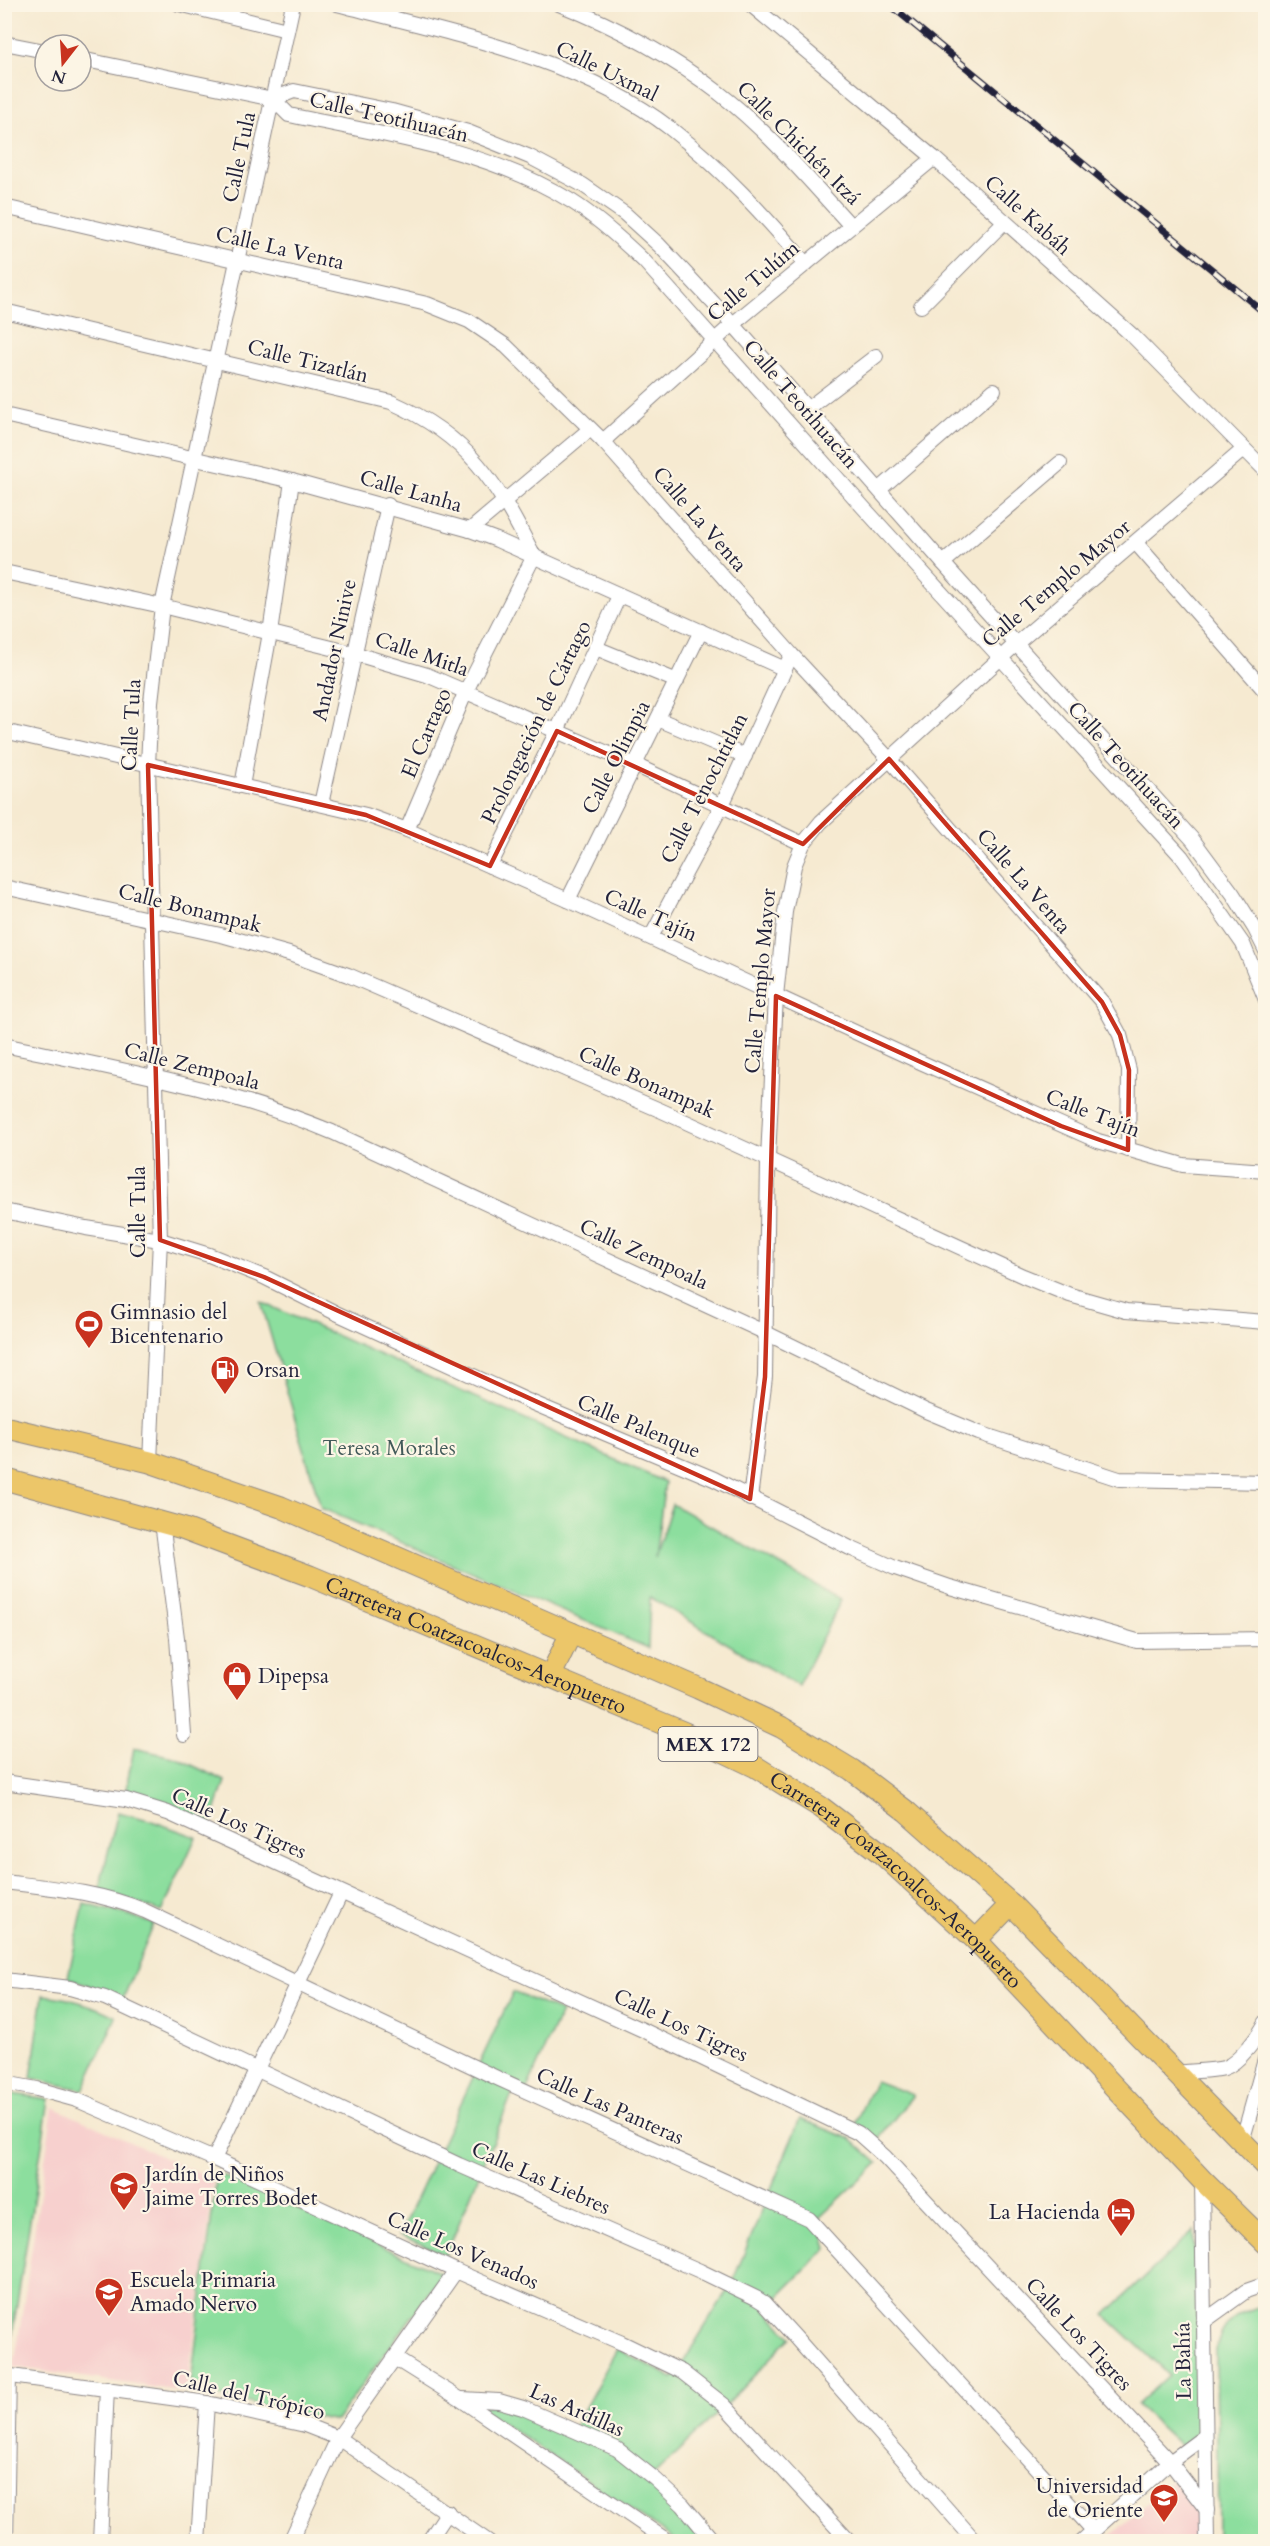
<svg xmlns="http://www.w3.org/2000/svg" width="1270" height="2546" font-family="Cardo,serif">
<rect width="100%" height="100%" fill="#fcf5e5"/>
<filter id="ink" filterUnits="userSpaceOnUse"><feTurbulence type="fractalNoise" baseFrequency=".0167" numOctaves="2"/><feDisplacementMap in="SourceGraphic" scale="12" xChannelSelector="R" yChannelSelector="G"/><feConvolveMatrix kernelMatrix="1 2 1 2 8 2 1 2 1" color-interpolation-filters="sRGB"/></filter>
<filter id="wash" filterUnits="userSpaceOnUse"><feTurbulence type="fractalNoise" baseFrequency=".008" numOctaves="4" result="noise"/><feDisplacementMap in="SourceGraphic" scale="24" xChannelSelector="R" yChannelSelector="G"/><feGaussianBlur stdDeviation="1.35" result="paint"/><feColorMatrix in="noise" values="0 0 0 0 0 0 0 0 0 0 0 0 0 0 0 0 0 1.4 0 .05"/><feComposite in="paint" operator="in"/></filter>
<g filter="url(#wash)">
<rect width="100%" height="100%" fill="#f6ead1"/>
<!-- built -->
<g fill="#f7d0ce">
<polygon points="53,2107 213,2180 204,2268 186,2392 14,2367"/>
<polygon points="1172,2481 1201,2510 1203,2541 1104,2542"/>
</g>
<!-- green -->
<g fill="#8cde9e" stroke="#57806c" stroke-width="1.5">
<polygon points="261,1302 665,1482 655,1557 672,1504 841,1600 798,1686 650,1597 648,1648 321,1508"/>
<polygon points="134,1748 177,1758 225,1781 210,1827 125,1794"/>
<polygon points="118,1812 149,1820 196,1837 162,1912 99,1889"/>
<polygon points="84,1904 125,1914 154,1924 123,1999 68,1977"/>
<polygon points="513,1992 561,2012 526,2091 515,2087 446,2255 399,2235"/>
<path d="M 43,1995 C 70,1998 92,2004 116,2017 L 83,2090 L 31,2078 Z"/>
<polygon points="875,2081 913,2095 878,2139 855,2123"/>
<polygon points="5,2093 49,2099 7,2368 4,2368"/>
<polygon points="800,2119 851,2139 878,2163 819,2218 827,2248 766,2309 791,2337 725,2406 653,2475 702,2541 677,2541 479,2407 500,2404 572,2431 617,2349 673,2378 731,2285"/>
<polygon points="217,2173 443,2274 336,2421 190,2391"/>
<polygon points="1194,2230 1203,2430 1182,2447 1137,2405 1169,2375 1105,2315"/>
<path d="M 1260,2306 L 1266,2306 L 1265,2541 L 1218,2541 L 1216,2349 C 1223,2321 1235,2315 1260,2306 Z"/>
</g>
</g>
<g filter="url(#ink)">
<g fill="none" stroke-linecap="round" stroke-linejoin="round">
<!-- street casing -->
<g stroke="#8c8686" stroke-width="16">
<g id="street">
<polyline points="179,4 287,30"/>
<path d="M 337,4 C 448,33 580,58 671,129 C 721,168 765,216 806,264"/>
<path d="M 559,4 C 617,27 670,55 719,93 C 768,131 809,180 851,226"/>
<polyline points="750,4 934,158 1133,336 1266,471"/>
<polyline points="4,43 45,51"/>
<polyline points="81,59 273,99"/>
<path d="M 273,99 L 289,115 C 384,135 487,149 571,201 C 598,218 622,240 645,262 L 863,507 L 1182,857 L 1243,944 L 1266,1000"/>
<polyline points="273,99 294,91 392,111 468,132 530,157 583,185 625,214 659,245 733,324 943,563 1193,840 1233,894 1255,929 1266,951"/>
<polyline points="4,207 427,304 469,321 506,346 603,441 792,655 889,759 1102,1002 1120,1035 1129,1070 1128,1150"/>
<polyline points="921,306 1004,222"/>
<path d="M 4,311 L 391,402 C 470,437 496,482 534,556 L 466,691 L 407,830"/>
<polyline points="807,409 876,356"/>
<polyline points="4,415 292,481 470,530 497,540 785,669"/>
<polyline points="603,441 733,324 934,158"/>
<polyline points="880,489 994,390"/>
<polyline points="470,530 590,429"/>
<polyline points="1136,543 1266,692"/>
<polyline points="943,563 1060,463"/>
<polyline points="4,572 162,606 356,654 427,675 635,765 803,844"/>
<polyline points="596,648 677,681"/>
<polyline points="658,719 745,756"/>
<polyline points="4,731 366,815 407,830 568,900 909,1057 1098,1141 1183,1165 1266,1171"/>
<polyline points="242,786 270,633 292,481"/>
<polyline points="321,804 388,505"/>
<polyline points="490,866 557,731 619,596"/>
<polyline points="4,887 225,936 289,954 348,975 662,1111 1023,1276 1070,1295 1126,1311 1266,1322"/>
<polyline points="568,900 701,631"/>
<polyline points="651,937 722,805 789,660"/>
<path d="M 4,1045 C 115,1069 227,1088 332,1132 L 766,1333 L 926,1411 L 979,1433 L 1119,1479 L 1266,1482"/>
<polyline points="4,1211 86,1228 160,1240 209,1255 264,1277 336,1313 528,1401 714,1479 850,1548 895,1568 950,1587 1137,1641 1266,1639"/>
<polyline points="150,1462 160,1240 148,765 151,702 162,606 293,4"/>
<polyline points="750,1499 765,1377 768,1158 776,996 785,912 794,866 803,844 821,822 1017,643 1244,449"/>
<polyline points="162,1522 177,1638 184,1735"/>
<polyline points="4,1782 126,1800 168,1813 645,2031 858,2133 885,2157 1170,2462 1207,2510"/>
<path d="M 4,1882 C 53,1888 100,1892 145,1911 L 497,2078 L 809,2219 L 1093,2530"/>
<polyline points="4,1980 70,1988 105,1998 459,2165 700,2271 756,2298 764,2303 795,2337 976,2542"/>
<path d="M 1175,2073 C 1188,2071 1213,2071 1224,2068 C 1239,2063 1259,2036 1266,2022"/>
<polyline points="4,2083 37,2089 77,2100 214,2159 456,2271 622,2343 682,2372 724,2405 850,2542"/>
<polyline points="1242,2142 1266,2056"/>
<polyline points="214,2159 341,1893"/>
<polyline points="1202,2180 1207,2542"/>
<polyline points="1203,2322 1246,2291 1266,2284"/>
<polyline points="396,2359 460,2399 669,2542"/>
<polyline points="4,2375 207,2403 305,2425 338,2438 489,2542"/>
<polyline points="462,2399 499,2401 523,2408 617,2449 655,2479 683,2505 714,2542"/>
<polyline points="6,2542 9,2375"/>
<polyline points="100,2542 107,2388"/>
<polyline points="198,2542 207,2403"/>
<polyline points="290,2542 338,2438 456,2271"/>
<polyline points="428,2542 448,2512"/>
<polyline points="1081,2542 1170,2462 1205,2436"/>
</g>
</g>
<!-- primary casing -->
<g stroke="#8c8686" stroke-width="23">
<g id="primary">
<polyline points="4,1427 150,1462 281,1507 698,1688 781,1727 852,1770 906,1811 1011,1904 1266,2166"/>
<path id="s1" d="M 4,1479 L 182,1528 L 310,1576 L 685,1733 L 756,1767 L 822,1808 L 881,1853 L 976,1940 L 1202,2180 L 1266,2243"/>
<polyline points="550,1677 571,1633"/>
<polyline points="976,1940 1011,1904"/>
</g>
</g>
<!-- street -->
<use href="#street" stroke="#fff" stroke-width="14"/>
<!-- primary -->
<use href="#primary" stroke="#ecc669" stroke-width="21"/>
<!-- rail casing -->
<g stroke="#22223b" stroke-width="7">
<polyline id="rail" points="889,4 1266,314"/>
</g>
<!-- rail -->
<use href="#rail" stroke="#fcf5e5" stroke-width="4.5" stroke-dasharray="14" stroke-linecap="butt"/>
</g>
</g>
<!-- marked area -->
<path fill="none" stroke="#c8321e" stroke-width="4.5" stroke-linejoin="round" d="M 557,731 L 803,844 L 889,759 L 1102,1002 L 1120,1035 L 1129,1070 L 1128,1150 L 1061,1126 L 776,996 L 765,1377 L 750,1499 L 264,1277 L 160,1240 L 148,765 L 366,815 L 490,866 Z"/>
<!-- icons -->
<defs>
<g id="stadium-pin" transform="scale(1.5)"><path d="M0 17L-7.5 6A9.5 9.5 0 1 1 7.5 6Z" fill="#c8321e" stroke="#fcf5e5"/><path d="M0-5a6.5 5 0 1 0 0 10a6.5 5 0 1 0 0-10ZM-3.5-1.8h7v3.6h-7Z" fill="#fff"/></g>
<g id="fuel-pin" transform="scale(1.5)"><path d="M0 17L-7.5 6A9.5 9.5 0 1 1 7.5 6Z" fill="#c8321e" stroke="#fcf5e5"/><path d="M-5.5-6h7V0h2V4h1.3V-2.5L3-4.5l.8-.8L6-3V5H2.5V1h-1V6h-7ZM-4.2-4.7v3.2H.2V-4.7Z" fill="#fff"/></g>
<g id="shop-pin" transform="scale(1.5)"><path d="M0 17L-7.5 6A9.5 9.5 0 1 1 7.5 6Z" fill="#c8321e" stroke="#fcf5e5"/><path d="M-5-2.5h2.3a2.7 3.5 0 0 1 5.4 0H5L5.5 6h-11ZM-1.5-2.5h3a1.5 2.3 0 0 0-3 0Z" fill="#fff"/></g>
<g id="school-pin" transform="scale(1.5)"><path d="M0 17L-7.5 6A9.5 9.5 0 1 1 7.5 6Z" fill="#c8321e" stroke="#fcf5e5"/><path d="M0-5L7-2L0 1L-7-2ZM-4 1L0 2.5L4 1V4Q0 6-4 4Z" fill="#fff"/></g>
<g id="hotel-pin" transform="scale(1.5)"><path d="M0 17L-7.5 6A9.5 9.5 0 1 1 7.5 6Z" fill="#c8321e" stroke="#fcf5e5"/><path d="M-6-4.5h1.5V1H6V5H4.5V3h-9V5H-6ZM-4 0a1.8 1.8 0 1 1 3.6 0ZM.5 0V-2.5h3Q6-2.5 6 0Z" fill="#fff"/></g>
<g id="university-pin" transform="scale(1.5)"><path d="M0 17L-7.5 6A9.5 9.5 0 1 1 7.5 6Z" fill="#c8321e" stroke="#fcf5e5"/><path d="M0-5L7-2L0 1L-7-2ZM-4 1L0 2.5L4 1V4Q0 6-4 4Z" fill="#fff"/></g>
</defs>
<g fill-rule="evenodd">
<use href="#stadium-pin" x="89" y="1324"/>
<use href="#fuel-pin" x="225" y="1370"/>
<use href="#shop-pin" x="237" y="1676"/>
<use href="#school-pin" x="124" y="2186"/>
<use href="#hotel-pin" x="1121" y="2212"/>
<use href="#school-pin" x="109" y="2292"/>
<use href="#university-pin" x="1164" y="2498"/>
</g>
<g text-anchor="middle" stroke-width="4.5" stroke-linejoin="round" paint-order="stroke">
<!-- shield labels -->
<rect fill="#fcf5e5" stroke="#63616e" stroke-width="1.5" x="658.5" y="1727" width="99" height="34" rx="4.5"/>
<g font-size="20" font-weight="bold" fill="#22223b">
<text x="708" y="1751">MEX 172</text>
</g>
<!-- street labels -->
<g font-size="21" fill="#22223b" stroke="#fcf5e5">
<text transform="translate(607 71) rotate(26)" y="7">Calle Uxmal</text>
<text transform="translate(389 117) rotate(13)" y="7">Calle Teotihuacán</text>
<text transform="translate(799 143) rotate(45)" y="7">Calle Chichén Itzá</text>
<text transform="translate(239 157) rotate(-78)" y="7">Calle Tula</text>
<text transform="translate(1028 215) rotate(42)" y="7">Calle Kabáh</text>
<text transform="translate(280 248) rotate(13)" y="7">Calle La Venta</text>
<text transform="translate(753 281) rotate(-40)" y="7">Calle Tulúm</text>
<text transform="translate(308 361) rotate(14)" y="7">Calle Tizatlán</text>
<text transform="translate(801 404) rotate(49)" y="7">Calle Teotihuacán</text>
<text transform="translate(411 491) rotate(16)" y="7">Calle Lanha</text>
<text transform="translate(700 519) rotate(49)" y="7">Calle La Venta</text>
<text transform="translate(1056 583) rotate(-40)" y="7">Calle Templo Mayor</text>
<text transform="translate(334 650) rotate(-78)" y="7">Andador Ninive</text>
<text transform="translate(422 654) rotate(19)" y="7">Calle Mitla</text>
<text transform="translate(536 722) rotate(-64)" y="7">Prolongación de Cártago</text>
<text transform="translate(131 725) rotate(-87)" y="7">Calle Tula</text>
<text transform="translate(426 733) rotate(-67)" y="7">El Cartago</text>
<text transform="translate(616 757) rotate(-63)" y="7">Calle Olimpia</text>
<text transform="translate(1126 765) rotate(48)" y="7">Calle Teotihuacán</text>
<text transform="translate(704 788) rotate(-63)" y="7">Calle Tenochtitlan</text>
<text transform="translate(1024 881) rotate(49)" y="7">Calle La Venta</text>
<text transform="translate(190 908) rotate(14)" y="7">Calle Bonampak</text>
<text transform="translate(651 915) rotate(24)" y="7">Calle Tajín</text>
<text transform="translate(760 981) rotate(-85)" y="7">Calle Templo Mayor</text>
<text transform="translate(192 1066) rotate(14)" y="7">Calle Zempoala</text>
<text transform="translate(647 1082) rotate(24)" y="7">Calle Bonampak</text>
<text transform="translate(1093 1113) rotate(21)" y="7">Calle Tajín</text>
<text transform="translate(138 1212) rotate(-90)" y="7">Calle Tula</text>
<text transform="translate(644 1254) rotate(25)" y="7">Calle Zempoala</text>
<text transform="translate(639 1426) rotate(23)" y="7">Calle Palenque</text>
<text dy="7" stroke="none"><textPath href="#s1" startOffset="501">Carretera Coatzacoalcos-Aeropuerto</textPath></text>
<text transform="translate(239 1823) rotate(24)" y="7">Calle Los Tigres</text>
<text dy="7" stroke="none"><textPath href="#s1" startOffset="987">Carretera Coatzacoalcos-Aeropuerto</textPath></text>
<text transform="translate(681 2025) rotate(25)" y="7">Calle Los Tigres</text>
<text transform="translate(610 2106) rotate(24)" y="7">Calle Las Panteras</text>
<text transform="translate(541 2178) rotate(24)" y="7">Calle Las Liebres</text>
<text transform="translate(463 2250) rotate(24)" y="7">Calle Los Venados</text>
<text transform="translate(1079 2334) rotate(47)" y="7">Calle Los Tigres</text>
<text transform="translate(1183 2361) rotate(-91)" y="7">La Bahía</text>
<text transform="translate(249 2395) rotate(13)" y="7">Calle del Trópico</text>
<text transform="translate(577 2410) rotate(24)" y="7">Las Ardillas</text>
</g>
<!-- poi labels -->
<g font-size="21" fill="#22223b" stroke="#fcf5e5" text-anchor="start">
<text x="110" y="1319">Gimnasio del<tspan x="110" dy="24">Bicentenario</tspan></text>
<text x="246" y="1377">Orsan</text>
<text x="258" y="1683">Dipepsa</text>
<text x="145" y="2181">Jardín de Niños<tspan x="145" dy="24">Jaime Torres Bodet</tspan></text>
<text x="1100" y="2219" text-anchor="end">La Hacienda</text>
<text x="130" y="2287">Escuela Primaria<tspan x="130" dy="24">Amado Nervo</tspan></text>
<text x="1143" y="2493" text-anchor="end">Universidad<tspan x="1143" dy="24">de Oriente</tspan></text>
</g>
<!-- park labels -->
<g font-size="21" fill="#425a59" stroke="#fcf5e5">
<text x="389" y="1455">Teresa Morales</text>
</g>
</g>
<!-- margin -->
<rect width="1270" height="2546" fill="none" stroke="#fcf5e5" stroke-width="24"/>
<!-- north arrow -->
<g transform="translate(63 63) rotate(197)"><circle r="28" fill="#fcf5e5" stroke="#a5a1a1" stroke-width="1.5"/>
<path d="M0-4.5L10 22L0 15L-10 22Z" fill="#c8321e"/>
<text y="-9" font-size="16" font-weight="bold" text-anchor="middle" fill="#22223b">N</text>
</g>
</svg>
